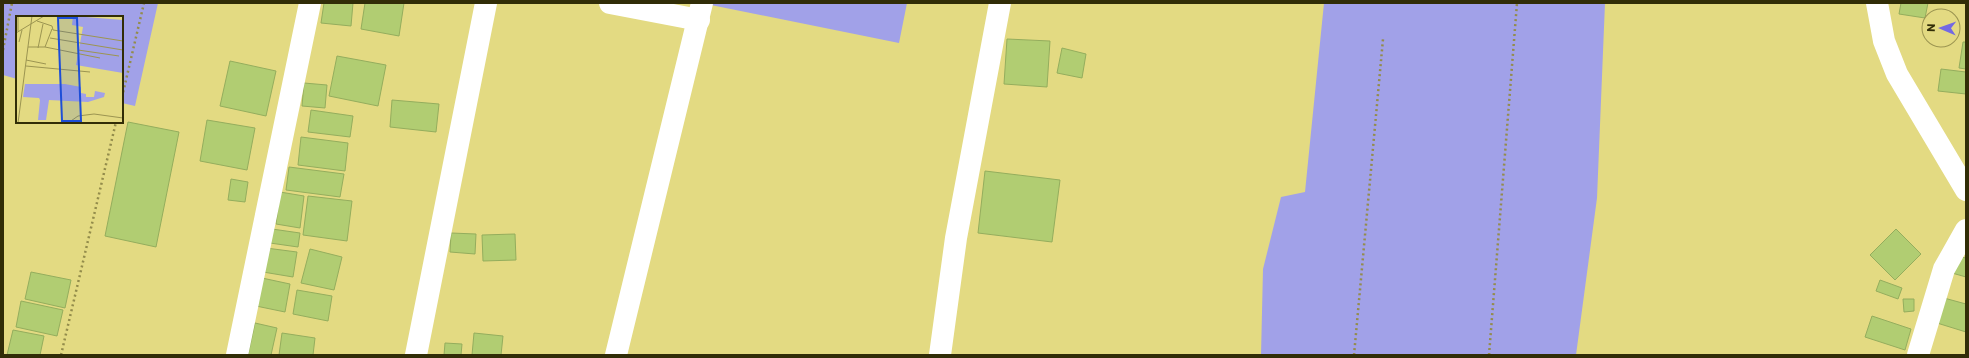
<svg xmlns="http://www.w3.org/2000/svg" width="1969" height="358" font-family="Poppins,sans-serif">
<rect width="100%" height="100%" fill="#e3da82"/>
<!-- green -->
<g fill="#a1a1e8">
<polygon points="3,3 158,3 135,106 122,103 122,17 17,17 17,79 3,75"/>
<polygon points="701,3 907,3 899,43"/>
<polygon points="1324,3 1605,3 1597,198 1576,355 1261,355 1263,269 1281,197 1305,192"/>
</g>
<!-- building -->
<g fill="#b1cd72" stroke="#94ad5d">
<polygon points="324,3 353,3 351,26 321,23"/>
<polygon points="365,3 404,3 399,36 361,29"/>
<polygon points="1901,3 1928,3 1925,18 1899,14"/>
<polygon points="1007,39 1050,41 1047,87 1004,84"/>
<polygon points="1963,42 1966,42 1966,69 1959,68"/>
<polygon points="1062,48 1086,54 1082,78 1057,73"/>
<polygon points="337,56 386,65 378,106 329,96"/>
<polygon points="230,61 276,71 266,116 220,106"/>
<polygon points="1941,69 1966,72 1966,94 1938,91"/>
<polygon points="304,83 327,85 325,108 302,106"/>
<polygon points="392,100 439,104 436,132 390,127"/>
<polygon points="311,110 353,116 350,137 308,132"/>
<polygon points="207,120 255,128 247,170 200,161"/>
<polygon points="128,122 179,132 156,247 105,236"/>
<polygon points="301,137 348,143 345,171 298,165"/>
<polygon points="289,167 344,174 340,197 286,190"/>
<polygon points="985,171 1060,180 1052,242 978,233"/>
<polygon points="231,179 248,182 245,202 228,200"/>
<polygon points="280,192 304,196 300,228 276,224"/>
<polygon points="308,196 352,201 347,241 303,235"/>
<polygon points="272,229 300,233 298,247 270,243"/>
<polygon points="1896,229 1921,254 1895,280 1870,255"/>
<polygon points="451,233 476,234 475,254 450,252"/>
<polygon points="515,234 516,260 483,261 482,235"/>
<polygon points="266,248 297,252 293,277 263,272"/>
<polygon points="310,249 342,257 334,290 301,283"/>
<polygon points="1956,256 1966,258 1966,277 1952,273"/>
<polygon points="31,272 71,280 65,308 25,299"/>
<polygon points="262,278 290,284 285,312 256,306"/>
<polygon points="1880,280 1902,288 1898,299 1876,291"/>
<polygon points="297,290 332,296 328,321 293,314"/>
<polygon points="1944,298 1966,304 1966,332 1937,323"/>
<polygon points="1903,299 1914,299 1914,311 1904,312"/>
<polygon points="21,301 63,310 57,336 16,327"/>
<polygon points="1872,316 1911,329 1905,350 1865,337"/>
<polygon points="255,323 277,328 271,355 248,355"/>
<polygon points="13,330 44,336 40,355 7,355"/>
<polygon points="282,333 315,338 313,355 279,355"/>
<polygon points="474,333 503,336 501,355 472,355"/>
<polygon points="445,343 462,344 461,355 444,355"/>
</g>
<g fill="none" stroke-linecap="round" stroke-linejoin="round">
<!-- path -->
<g stroke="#938c4b" stroke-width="2.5" stroke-dasharray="2 3" stroke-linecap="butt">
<polyline points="3,50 12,3"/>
<polyline points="122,97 144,3"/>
<polyline points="61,355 116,122"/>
<polyline points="1354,355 1383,39"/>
<polyline points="1489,355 1517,3"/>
</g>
<!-- minor -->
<g stroke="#fff" stroke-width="22">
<polyline points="610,3 699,20"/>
<polyline points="1877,3 1884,41 1897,74 1966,190"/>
<polyline points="237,355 310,3"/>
<polyline points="416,355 486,3"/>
<polyline points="616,355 702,3"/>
<polyline points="940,355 956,238 1000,3"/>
<polyline points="1918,355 1944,269 1966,230"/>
</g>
</g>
<!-- overview -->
<g transform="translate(16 16)">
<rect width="107" height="107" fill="#e3da82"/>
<path d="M 57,0 L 107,4 L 107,57 L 60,49 L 67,11 L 56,9 ZM 9,68 L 49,68 L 65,71 L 65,77 L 70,78 L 70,81 L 78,81 L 79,75 L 89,77 L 88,81 L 72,86 L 33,84 L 30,104 L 22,104 L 24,84 L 23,82 L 7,81 Z" fill="#a1a1e8"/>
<path fill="none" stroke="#9c9551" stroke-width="1" d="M 21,5 L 36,10 L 37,14 L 107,25M 2,15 L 2,0M 0,17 L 28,0M 34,22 L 107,34M 3,26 L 6,14M 12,31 L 29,31 L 84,42M 29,31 L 36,13M 22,32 L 27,8M 62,34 L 103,40M 10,44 L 30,48M 10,50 L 74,56M 2,107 L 16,0M 52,107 L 62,100 L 78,98 L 107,102"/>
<path fill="#1d4ed8" fill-opacity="0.15" stroke="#1d4ed8" stroke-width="2" d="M 42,2 L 61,2 L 65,105 L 46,105 Z"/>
<rect width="107" height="107" fill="none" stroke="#312d07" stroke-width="2"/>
</g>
<!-- border -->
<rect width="1969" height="358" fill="none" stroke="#312d07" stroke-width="8"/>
<!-- north arrow -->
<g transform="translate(1941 28) rotate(272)"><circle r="19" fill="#e3da82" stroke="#9c9551"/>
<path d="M0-3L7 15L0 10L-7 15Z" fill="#7369e3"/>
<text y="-6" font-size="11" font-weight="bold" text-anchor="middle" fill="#312d07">N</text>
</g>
</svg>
